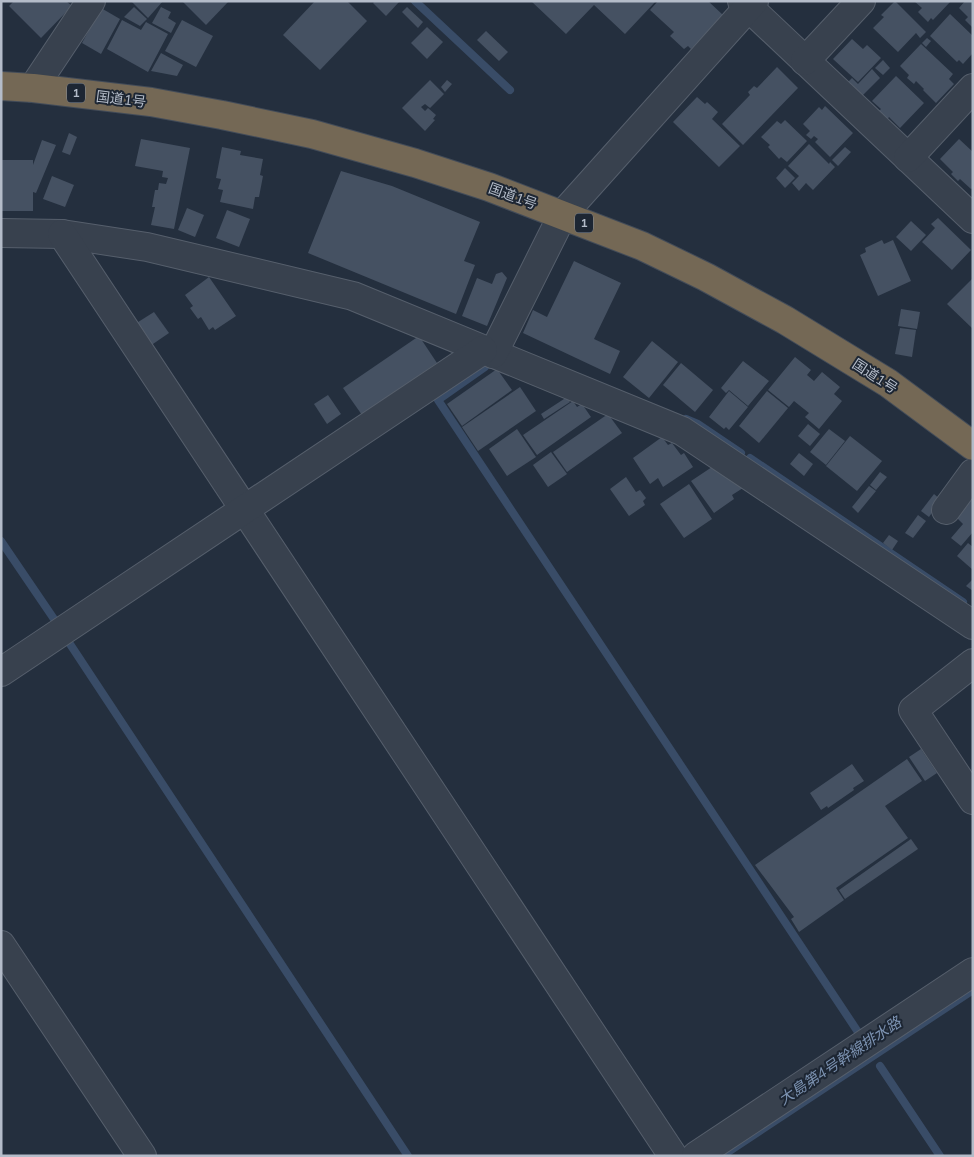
<svg xmlns="http://www.w3.org/2000/svg" width="974" height="1157" font-family="Mulish,'Noto Sans JP',sans-serif">
<rect width="100%" height="100%" fill="#242f3e"/>
<g fill="none" stroke-linecap="round" stroke-linejoin="round">
<!-- stream -->
<g stroke="#394c67" stroke-width="8">
<polyline points="415,1 510,90"/>
<polyline points="485,367 438,400 860,1035"/>
<polyline points="686,419 698,424 741,453"/>
<polyline points="750,458 963,602"/>
<polyline points="1,541 54,619"/>
<polyline points="68,641 408,1156"/>
<polyline points="880,1066 940,1156"/>
<polyline points="722,1156 973,990"/>
</g>
</g>
<!-- building -->
<g fill="#455162">
<polygon points="14,1 66,1 72,6 41,38 9,6"/>
<polygon points="131,1 163,1 148,18"/>
<polygon points="182,1 229,1 206,25"/>
<polygon points="315,1 347,1 367,21 320,70 283,35"/>
<polygon points="375,1 400,1 386,16 373,3"/>
<polygon points="531,1 656,1 625,34 594,5 566,34"/>
<polygon points="658,1 708,1 723,15 691,49 688,46 684,49 670,36 674,32 650,10"/>
<polygon points="895,1 926,32 920,38 916,33 898,52 873,28 884,17 881,15"/>
<polygon points="914,1 951,1 933,20 931,18 928,22 918,12 922,8"/>
<polygon points="965,1 973,1 973,28 965,20 968,17 959,8"/>
<polygon points="134,7 147,19 140,26 124,17"/>
<polygon points="161,7 171,12 168,18 176,23 171,33 152,23"/>
<polygon points="407,7 423,22 418,28 402,12"/>
<polygon points="101,8 120,19 101,54 82,43"/>
<polygon points="950,14 973,36 973,53 963,64 959,60 957,62 930,36"/>
<polygon points="122,20 141,30 146,22 168,34 148,72 107,49"/>
<polygon points="182,20 213,36 196,67 165,51"/>
<polygon points="427,27 443,42 427,59 411,43"/>
<polygon points="486,31 508,52 499,61 477,40"/>
<polygon points="927,38 931,41 926,47 922,43"/>
<polygon points="852,39 863,49 867,45 881,58 858,82 833,59"/>
<polygon points="921,44 953,74 949,79 954,84 936,103 923,90 924,89 916,81 914,84 907,78 909,75 900,66"/>
<polygon points="161,53 183,65 177,76 151,71"/>
<polygon points="883,60 890,68 883,75 875,68"/>
<polygon points="777,67 798,88 743,145 722,124 750,95 748,92 754,86 757,88"/>
<polygon points="872,69 880,78 860,98 846,84 852,78 858,84"/>
<polygon points="896,76 924,103 900,128 889,117 887,120 878,112 881,109 872,101"/>
<polygon points="430,80 444,94 430,108 425,104 421,107 425,111 428,108 436,115 433,119 435,120 425,131 402,108"/>
<polygon points="447,80 452,84 445,92 441,87"/>
<polygon points="697,97 705,104 707,102 718,112 712,119 740,146 719,167 673,122"/>
<polygon points="825,106 853,133 830,157 815,142 818,139 814,136 811,139 806,135 810,131 803,124 819,107 822,110"/>
<polygon points="785,120 807,141 787,162 781,157 779,159 768,147 770,145 761,137 777,121 781,124"/>
<polygon points="69,133 77,137 70,155 62,152"/>
<polygon points="141,139 190,148 174,229 151,225 155,207 152,207 155,190 158,190 159,183 166,184 168,178 162,177 163,171 135,166"/>
<polygon points="959,139 973,152 973,188 971,189 960,179 958,181 951,174 953,172 940,159"/>
<polygon points="42,140 56,145 36,193 33,192 33,211 1,211 1,160 33,160 33,165"/>
<polygon points="809,144 829,164 830,162 835,167 813,190 806,183 799,191 792,183 799,176 788,166"/>
<polygon points="222,147 241,151 240,155 263,159 260,175 263,176 259,197 255,197 253,209 220,202 223,190 218,189 221,179 216,178"/>
<polygon points="845,147 851,152 838,166 832,160"/>
<polygon points="785,168 795,178 785,188 776,178"/>
<polygon points="341,171 392,186 480,222 464,261 475,265 456,314 308,253"/>
<polygon points="52,176 74,185 65,207 43,199"/>
<polygon points="187,208 204,215 195,237 178,230"/>
<polygon points="227,210 250,219 239,247 216,238"/>
<polygon points="938,218 971,250 952,270 922,242 935,228 931,224"/>
<polygon points="911,221 926,235 911,251 896,237"/>
<polygon points="882,240 884,244 893,240 911,281 878,296 860,255 866,252 865,248"/>
<polygon points="574,261 621,283 594,339 620,351 610,374 523,333 533,310 547,317"/>
<polygon points="502,272 507,278 487,326 462,316 477,278 492,284 496,274"/>
<polygon points="209,277 236,316 215,330 213,327 209,330 201,317 198,319 190,308 193,306 185,295"/>
<polygon points="973,278 973,329 947,304"/>
<polygon points="901,309 920,312 917,329 898,326"/>
<polygon points="154,312 169,333 150,346 135,324"/>
<polygon points="900,328 916,330 912,357 895,354"/>
<polygon points="419,336 437,363 362,415 343,388"/>
<polygon points="652,341 678,362 649,398 623,377"/>
<polygon points="795,357 811,370 807,375 814,381 822,372 840,387 834,394 842,401 819,429 805,417 809,413 794,401 789,407 768,390"/>
<polygon points="743,361 769,381 748,406 729,390 726,393 721,388"/>
<polygon points="681,363 713,390 695,412 663,385"/>
<polygon points="497,369 512,390 462,426 447,404"/>
<polygon points="520,387 536,411 478,451 462,427"/>
<polygon points="729,391 748,407 729,430 726,427 724,429 709,417"/>
<polygon points="767,391 788,408 759,443 739,426"/>
<polygon points="328,395 341,414 327,424 314,404"/>
<polygon points="567,397 570,402 544,419 541,414"/>
<polygon points="573,401 577,407 582,404 591,417 537,455 523,435"/>
<polygon points="608,414 622,433 567,472 553,452"/>
<polygon points="808,424 820,434 810,446 798,436"/>
<polygon points="517,429 536,457 507,476 489,449"/>
<polygon points="829,429 845,441 826,465 810,452"/>
<polygon points="850,436 882,461 857,491 826,466"/>
<polygon points="662,437 668,445 672,443 681,455 684,453 693,467 663,487 658,478 650,484 633,458"/>
<polygon points="551,452 567,474 548,487 533,465"/>
<polygon points="799,453 813,464 804,476 790,464"/>
<polygon points="712,467 743,488 732,495 734,499 714,513 691,481"/>
<polygon points="880,472 887,477 876,490 870,485"/>
<polygon points="626,477 636,492 640,490 646,498 643,501 645,505 629,516 610,489"/>
<polygon points="689,484 712,519 684,538 660,504"/>
<polygon points="869,486 876,491 858,513 852,507"/>
<polygon points="973,491 973,532 961,546 951,538 963,524 955,516"/>
<polygon points="934,494 941,500 929,517 921,511"/>
<polygon points="918,515 926,521 913,538 905,533"/>
<polygon points="889,535 898,541 892,550 883,543"/>
<polygon points="968,543 973,547 973,570 957,556"/>
<polygon points="973,579 973,591 966,586"/>
<polygon points="921,749 937,773 925,781 909,757"/>
<polygon points="907,759 922,781 885,806 908,838 836,888 844,900 799,932 791,919 794,917 755,865"/>
<polygon points="852,764 864,781 853,788 854,790 828,808 827,806 821,810 810,793"/>
<polygon points="911,839 918,849 845,899 839,890"/>
</g>
<g fill="none" stroke-linecap="round" stroke-linejoin="round">
<!-- minor casing -->
<g stroke="#565f6c" stroke-width="30">
<g id="minor">
<polyline points="742,1 973,219"/>
<polyline points="805,61 861,1"/>
<polyline points="33,88 91,1"/>
<polyline points="908,158 973,88"/>
<polyline points="1,233 62,234 147,247 353,296 682,431 973,625"/>
<polyline points="62,234 673,1156"/>
<polyline points="493,354 563,214 754,1"/>
<polyline points="946,510 973,473"/>
<polyline points="973,663 913,710 973,800"/>
<polyline points="1,672 483,350"/>
<polyline points="1,945 142,1156"/>
<polyline points="696,1156 973,972"/>
</g>
</g>
<!-- highway casing -->
<g stroke="#434c59" stroke-width="30">
<polyline id="highway" points="1,86 33,88 151,102 222,115 312,134 415,163 489,187 642,246 706,277 785,320 888,383 973,446"/>
</g>
<!-- minor -->
<use href="#minor" stroke="#38414e" stroke-width="28"/>
<!-- highway -->
<use href="#highway" stroke="#746855" stroke-width="28"/>
</g>
<g text-anchor="middle" stroke-width="4" stroke-linejoin="round" paint-order="stroke">
<!-- shield labels -->
<g fill="#1d2633" stroke="#878f9c" stroke-width="1">
<rect x="67" y="83.5" width="18" height="19" rx="4"/>
<rect x="575" y="213.5" width="18" height="19" rx="4"/>
</g>
<g font-size="12" font-weight="bold" fill="#b4bcc9">
<text x="76" y="97">1</text>
<text x="584" y="227">1</text>
</g>
<!-- street labels -->
<g font-size="14" fill="#b4bcc9" stroke="#1d2633">
<text transform="translate(121 99) rotate(7)" y="5">国道1号</text>
<text transform="translate(513 196) rotate(20)" y="5">国道1号</text>
<text transform="translate(875 376) rotate(33)" y="5">国道1号</text>
</g>
<!-- water labels -->
<g font-size="15" font-style="italic" fill="#7c92b1" stroke="#1d2633">
<text transform="translate(840 1061) rotate(-34)" y="5">大島第4号幹線排水路</text>
</g>
</g>
<!-- border -->
<rect width="974" height="1157" fill="none" stroke="#b4bcc9" stroke-width="5"/>
</svg>
